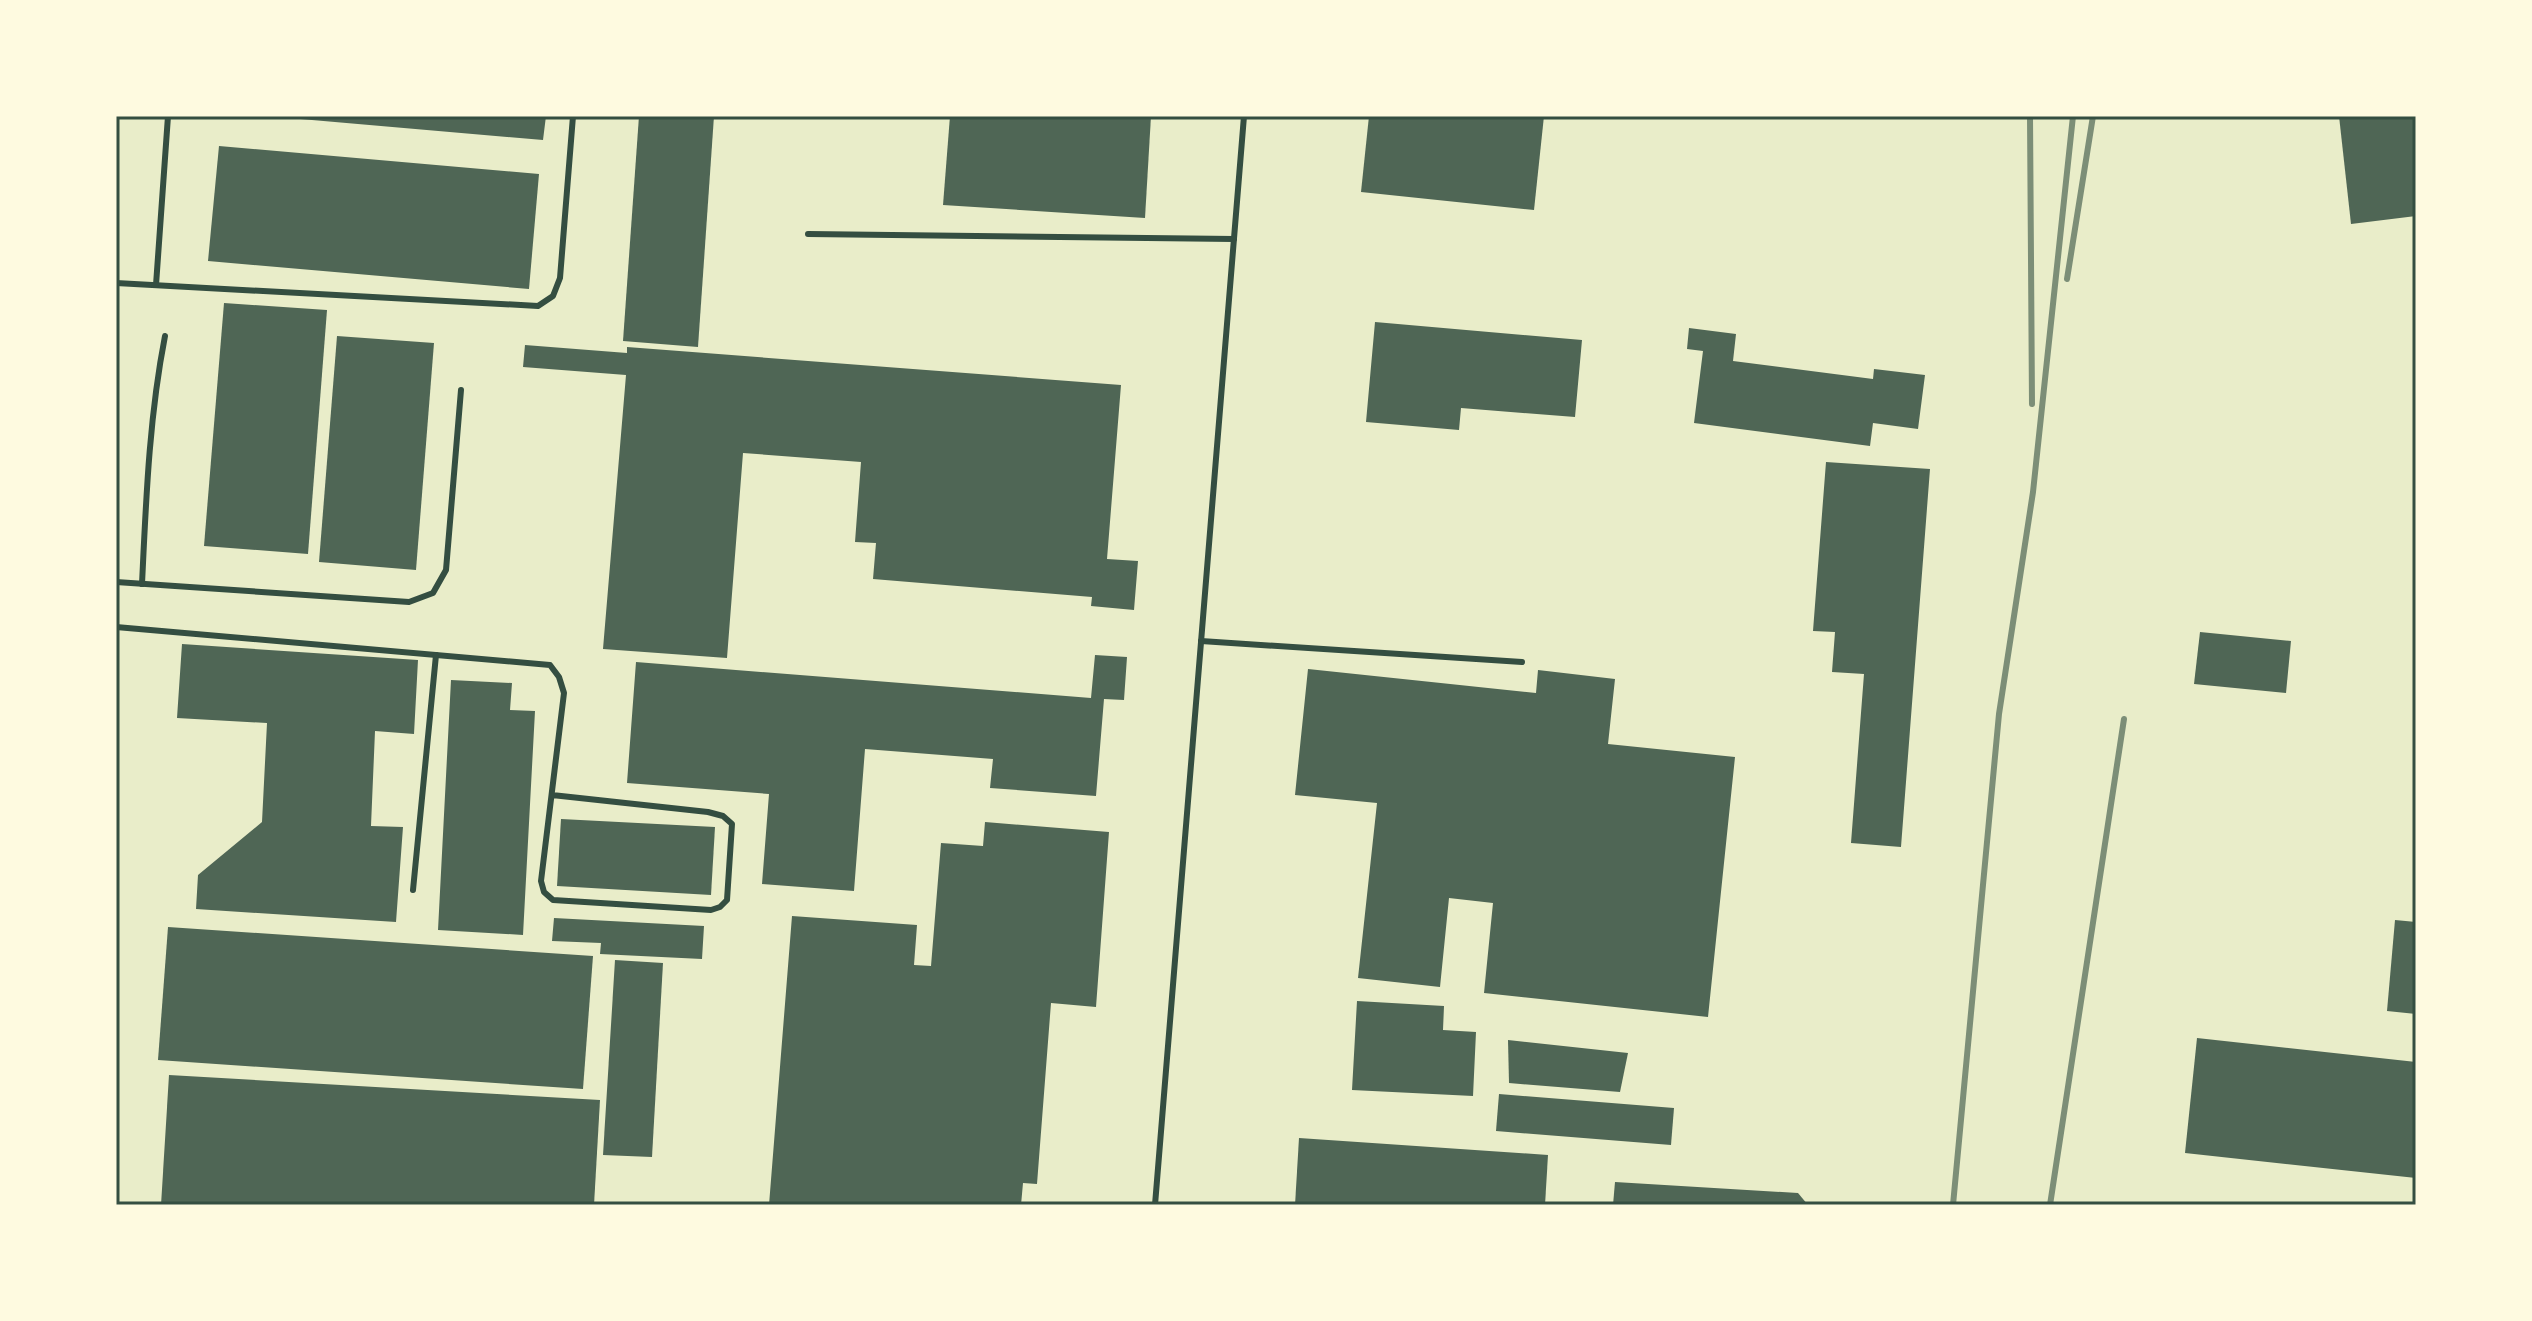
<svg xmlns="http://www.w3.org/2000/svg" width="2532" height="1321" font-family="'Noto Serif',serif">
<rect width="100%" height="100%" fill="#e9edc9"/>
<!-- building -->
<g fill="#4f6655">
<polygon points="289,116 546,116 543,140 289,118"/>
<polygon points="639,116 714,116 698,347 623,341"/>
<polygon points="950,116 1151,116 1145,218 943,205"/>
<polygon points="1369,116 1544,116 1534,210 1361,192"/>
<polygon points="2339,116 2416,116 2416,216 2351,224"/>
<polygon points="219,146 539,174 529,289 208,261"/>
<polygon points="224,303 327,310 308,554 204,546"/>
<polygon points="1375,322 1582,340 1575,417 1461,408 1459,430 1366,422"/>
<polygon points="1689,328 1736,334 1733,361 1873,379 1874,369 1925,375 1918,429 1873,423 1870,446 1694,423 1703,351 1687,349"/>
<polygon points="337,336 434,343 416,570 319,562"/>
<polygon points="525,345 627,353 627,347 1121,385 1107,559 1138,561 1134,610 1091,606 1092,597 873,579 876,543 855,542 861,462 743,453 727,658 603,649 626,375 523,367"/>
<polygon points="1826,462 1930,469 1901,847 1851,843 1864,674 1832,672 1835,632 1813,631"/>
<polygon points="2200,632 2291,641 2286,693 2194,684"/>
<polygon points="182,644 418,660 414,734 375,731 371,826 403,827 396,922 196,909 198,875 262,822 267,723 177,718"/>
<polygon points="1095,655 1127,657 1124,700 1104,699 1096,796 990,788 993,759 865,749 854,891 762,884 769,794 627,783 636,662 1091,698"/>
<polygon points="1308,669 1536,693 1538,670 1615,679 1608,744 1735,757 1708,1017 1484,993 1493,903 1449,898 1440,987 1358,978 1377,803 1295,795"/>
<polygon points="451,680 512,683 510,710 535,711 523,935 438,930"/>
<polygon points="561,819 715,827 711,895 557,886"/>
<polygon points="985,822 1109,832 1096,1007 1051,1003 1037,1184 1023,1183 1021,1205 769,1205 792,916 917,925 914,965 931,966 941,843 983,846"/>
<polygon points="554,918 704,926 702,959 600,954 601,943 552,941"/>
<polygon points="2395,920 2416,922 2416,1014 2387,1011"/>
<polygon points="168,927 593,956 583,1089 158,1060"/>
<polygon points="615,960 663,963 652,1157 603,1155"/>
<polygon points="1357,1001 1444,1006 1443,1030 1476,1032 1473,1096 1352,1090"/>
<polygon points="2197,1038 2416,1062 2416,1178 2185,1153"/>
<polygon points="1508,1040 1628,1053 1620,1092 1509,1083"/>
<polygon points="169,1075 600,1100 594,1205 161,1205"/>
<polygon points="1499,1094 1674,1108 1671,1145 1496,1131"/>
<polygon points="1299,1138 1548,1155 1545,1205 1295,1205"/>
<polygon points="1615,1182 1798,1193 1808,1205 1613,1205"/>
</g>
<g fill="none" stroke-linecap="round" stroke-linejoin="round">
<!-- service -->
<g stroke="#344e41" stroke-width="6">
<polyline points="808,234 1234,239"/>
<polyline points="116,283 538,306 553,296 560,278 573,116"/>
<polyline points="156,285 168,116"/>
<polyline points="116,582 409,602 433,593 446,570 461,390"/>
<path d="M 142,584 C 146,501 149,418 165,336"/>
<polyline points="116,627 550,665 559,677 564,693 541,881 544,892 553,900 711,910 720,907 727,900 732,824 723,816 708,812 552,795"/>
<polyline points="1201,641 1522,662"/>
<polyline points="413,890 436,655"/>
<polyline points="1155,1205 1244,116"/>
</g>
<!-- rail -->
<g stroke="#7c8e77" stroke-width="6">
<polyline points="2030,116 2032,404"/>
<polyline points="2067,279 2093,116"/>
<polyline points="1953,1205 1999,714 2033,492 2073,116"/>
<polyline points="2050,1205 2124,719"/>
</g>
</g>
<!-- border -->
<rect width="2532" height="1321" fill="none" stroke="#fefae0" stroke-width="236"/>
<rect x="118" y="118" width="2296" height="1085" fill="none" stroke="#344e41" stroke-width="3"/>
</svg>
